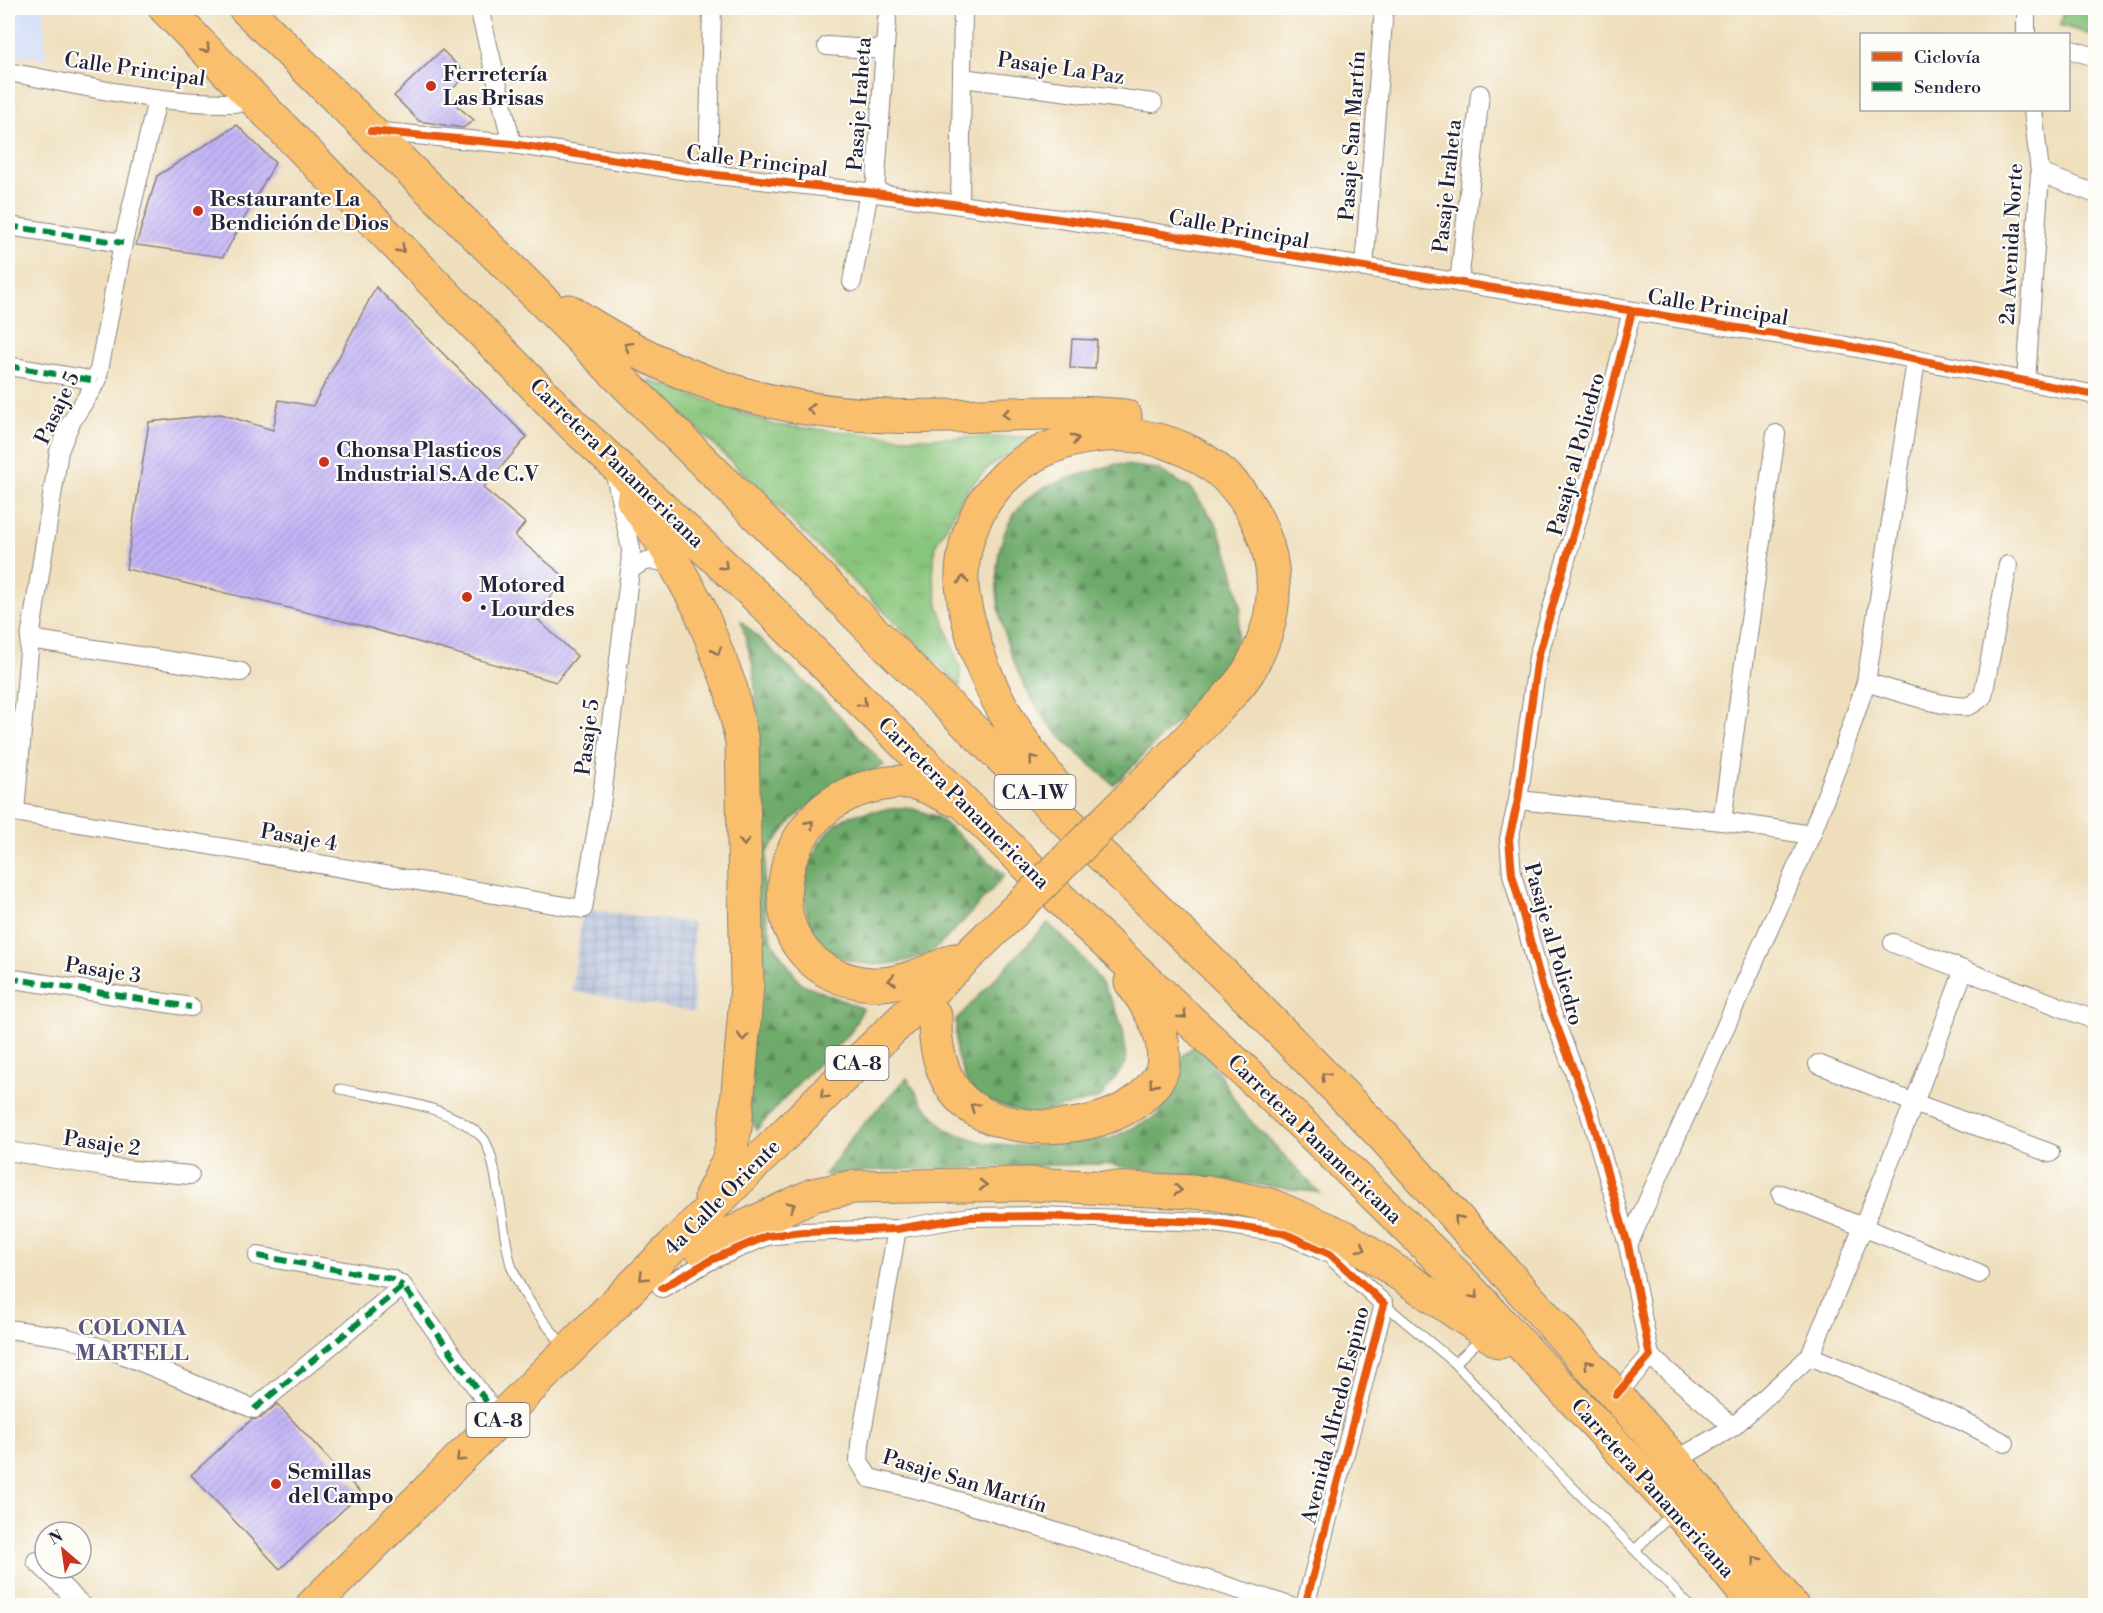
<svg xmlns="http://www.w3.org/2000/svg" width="2103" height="1613" font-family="'Libre Bodoni',serif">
<defs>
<pattern id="industrial-grid" width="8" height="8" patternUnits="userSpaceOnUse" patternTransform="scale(1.5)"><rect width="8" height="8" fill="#b9c4de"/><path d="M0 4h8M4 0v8" fill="none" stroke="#9fa8bf"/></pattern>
<pattern id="grass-tufts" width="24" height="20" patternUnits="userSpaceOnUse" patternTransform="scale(1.5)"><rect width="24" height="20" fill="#88c57b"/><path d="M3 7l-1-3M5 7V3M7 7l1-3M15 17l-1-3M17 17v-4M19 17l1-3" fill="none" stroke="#75a96b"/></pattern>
<pattern id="forest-firs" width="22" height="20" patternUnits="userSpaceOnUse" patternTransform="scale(1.5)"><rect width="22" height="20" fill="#6eaa6b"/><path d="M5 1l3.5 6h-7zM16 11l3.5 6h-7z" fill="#5a8a59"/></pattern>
<pattern id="building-hatch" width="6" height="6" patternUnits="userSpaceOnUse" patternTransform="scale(1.5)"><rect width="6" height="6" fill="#c2b3f6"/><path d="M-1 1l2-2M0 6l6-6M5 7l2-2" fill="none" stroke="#a69ad4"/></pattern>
</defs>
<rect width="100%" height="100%" fill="#fdfcf7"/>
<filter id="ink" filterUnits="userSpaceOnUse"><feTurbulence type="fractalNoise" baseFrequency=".0167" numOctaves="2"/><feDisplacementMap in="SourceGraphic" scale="12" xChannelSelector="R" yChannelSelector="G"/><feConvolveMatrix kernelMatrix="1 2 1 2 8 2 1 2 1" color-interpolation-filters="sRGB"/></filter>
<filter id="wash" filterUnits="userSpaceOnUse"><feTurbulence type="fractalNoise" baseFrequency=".008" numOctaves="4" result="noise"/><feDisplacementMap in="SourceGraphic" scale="24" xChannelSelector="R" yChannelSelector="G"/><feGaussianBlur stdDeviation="1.35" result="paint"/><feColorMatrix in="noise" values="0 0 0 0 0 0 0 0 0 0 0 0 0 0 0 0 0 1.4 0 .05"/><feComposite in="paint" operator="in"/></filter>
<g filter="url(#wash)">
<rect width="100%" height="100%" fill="#eedebb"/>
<!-- built -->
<polygon fill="#cedafa" points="8,8 44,8 45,59 8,52"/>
<!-- industrial -->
<polygon fill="url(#industrial-grid)" points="583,909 693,923 694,1012 572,991"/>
<!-- grass -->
<polygon fill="url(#grass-tufts)" stroke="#55745b" stroke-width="1.5" points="647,379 775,425 904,438 1037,437 991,465 968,488 935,546 933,577 938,605 960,667 960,686"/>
<!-- forest -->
<g fill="url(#forest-firs)" stroke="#486653" stroke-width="1.5">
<path d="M 1116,464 L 1157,469 L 1190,488 L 1216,523 L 1233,569 L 1241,608 L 1237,638 L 1226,666 L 1211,687 L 1114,785 C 1087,761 1057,738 1037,707 C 999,650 969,537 1038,491 C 1055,480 1096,471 1116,464 Z"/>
<polygon points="741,621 837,713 884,765 825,793 792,820 767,852 764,881 765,912 773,943 800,983 863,1009 850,1033 801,1080 756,1130 749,1112 759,739 753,666"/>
<path d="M 907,807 L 937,817 L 1005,875 C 992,889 940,949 928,954 C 877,975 811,968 805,902 C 804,878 807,861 821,841 C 828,832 837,821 848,817 C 865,810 889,810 907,807 Z"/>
<path d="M 1048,923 C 1080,952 1111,987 1123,1030 C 1125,1040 1125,1052 1126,1063 L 1100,1098 L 1029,1115 L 979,1098 L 966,1081 L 956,1053 L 956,1020 Z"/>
<polygon points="1200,1041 1241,1111 1320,1193 1102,1164 882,1170 825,1175 856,1132 907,1078 923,1104 948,1131 985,1143 1021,1146 1110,1139 1157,1116 1173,1086 1183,1055"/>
</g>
<!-- garden -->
<polygon fill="#88c57b" stroke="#55745b" stroke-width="1.5" points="2065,8 2095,8 2095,36 2060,25"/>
<g id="blocks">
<!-- building -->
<g fill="url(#building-hatch)">
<polygon points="442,50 467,75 445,96 474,120 463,128 419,121 394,96"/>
<polygon points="237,125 275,163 223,257 136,245 157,176"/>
<polygon points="376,287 527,437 483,488 525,523 515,536 566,578 534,616 577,656 556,682 359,625 126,569 149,422 221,414 273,430 279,400 313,406"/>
<polygon points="1072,339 1097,340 1095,369 1070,368"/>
<polygon points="277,1404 361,1493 280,1569 191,1475 251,1420 261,1418"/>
</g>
</g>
</g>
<g filter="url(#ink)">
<use href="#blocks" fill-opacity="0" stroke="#88807b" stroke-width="1.5"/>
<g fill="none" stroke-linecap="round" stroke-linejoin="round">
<!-- lane casing -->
<g stroke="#88807b" stroke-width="11">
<g id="lane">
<path d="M 340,1089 C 386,1099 445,1103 481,1136 C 498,1150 502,1240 512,1268 C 524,1299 544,1322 565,1347"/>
<polyline points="1384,1304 1455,1363 1534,1448 1690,1606"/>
<polyline points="1455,1363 1482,1338"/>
<polyline points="1635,1550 1671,1514"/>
</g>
</g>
<!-- street casing -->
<g stroke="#88807b" stroke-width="20">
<g id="street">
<polyline points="479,8 512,144"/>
<polyline points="2026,8 2026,34"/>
<polyline points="827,46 885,50"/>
<polyline points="2068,49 2096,57"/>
<path d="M 8,72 C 90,87 172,108 256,102"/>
<polyline points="962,78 1153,103"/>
<polyline points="372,131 512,144 708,174 875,193 1144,231 1842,345 2096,395"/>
<polyline points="2040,173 2096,194"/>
<polyline points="708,174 712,8"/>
<polyline points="875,193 887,19"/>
<polyline points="960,204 963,8"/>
<polyline points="8,226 123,243"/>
<polyline points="1364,268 1384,8"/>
<polyline points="852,282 869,192"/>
<polyline points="1459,283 1480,94"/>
<polyline points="8,366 97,381"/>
<polyline points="2026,381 2040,173 2033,110"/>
<path d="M 630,570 C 647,557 656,558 674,567"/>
<polyline points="30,639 241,672"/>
<path d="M 1866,682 C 1886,688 1950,710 1968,706 C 1975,704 1978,700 1983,696 L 2008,565"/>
<polyline points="1518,800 1722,821 1811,835"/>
<polyline points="8,811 583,909 601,805 630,570 631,549 616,479"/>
<polyline points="15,812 30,639 59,451 70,424 97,381 123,243 157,100"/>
<polyline points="1722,821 1776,434"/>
<polyline points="1893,943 2092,1019"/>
<polyline points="8,978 191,1007"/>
<polyline points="1818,1064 1914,1103 2050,1153"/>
<polyline points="8,1151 110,1168 190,1175"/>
<polyline points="1781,1194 1979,1274"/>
<polyline points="897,1229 860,1444 859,1461 869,1478 936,1494 1290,1606"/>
<polyline points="1628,1245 1811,835 1842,754 1866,682 1916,361"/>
<polyline points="258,1256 392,1279 403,1286"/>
<polyline points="662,1288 711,1260 767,1236 803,1232 897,1229 969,1217 1037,1216 1209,1222 1283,1233 1330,1254 1384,1304 1305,1606"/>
<polyline points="8,1329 64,1337 119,1353 254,1409 403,1286 499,1419"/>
<polyline points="1650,1356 1733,1427"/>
<polyline points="1810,1356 1948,1414 2005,1443"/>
<polyline points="1616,1395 1650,1356 1628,1245 1589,1111 1544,992 1512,874 1509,839 1518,800 1538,657 1590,476 1632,311"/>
<polyline points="1675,1461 1733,1427 1810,1356 1914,1103 1964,970"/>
<polyline points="36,1561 83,1606"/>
</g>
</g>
<!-- highway casing -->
<g stroke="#88807b" stroke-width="35">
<g id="highway">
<polyline points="165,8 574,426 757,597 1088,926 1306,1128 1458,1277 1687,1521 1755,1606"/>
<polyline points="245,8 520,278 932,690 1255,1005 1383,1136 1675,1461 1792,1606"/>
<path d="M 569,311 C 671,378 766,412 889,416 C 968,419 1046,408 1125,416"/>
<polyline points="633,500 665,546 699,607 731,689 742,742 747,985 735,1128 729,1159 711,1196"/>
<path d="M 1059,791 C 1019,740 985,690 970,626 C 965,609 961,590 962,573 C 972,410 1204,385 1262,531 C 1281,577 1275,624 1251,667 C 1243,682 1229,696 1217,709 C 1191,737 1163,765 1135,792"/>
<path d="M 953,799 C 941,794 928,786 915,783 C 899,780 881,784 865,788 C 762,818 751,973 871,984 C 898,986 931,971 954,960"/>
<path d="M 935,1016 C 934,1049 943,1090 974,1109 C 1018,1138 1110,1131 1146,1093 C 1153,1085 1162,1076 1163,1066 C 1168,1036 1148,1005 1131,982"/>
<polyline points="700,1248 813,1195 853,1187 1029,1184 1212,1193 1270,1205 1345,1237 1500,1342"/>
<polyline points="312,1606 828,1091 1032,894"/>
</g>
</g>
<!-- lane -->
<use href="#lane" stroke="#fff" stroke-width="9"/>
<!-- street -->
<use href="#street" stroke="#fff" stroke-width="18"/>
<!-- highway -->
<use href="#highway" stroke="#f9bf6d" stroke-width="33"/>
<!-- highway-bridge casing -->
<g stroke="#88807b" stroke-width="35" stroke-linecap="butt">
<polyline id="highway-bridge" points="1032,894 1135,792"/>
</g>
<!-- highway-bridge -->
<use href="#highway-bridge" stroke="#f9bf6d" stroke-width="33"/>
<!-- quiet -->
<g stroke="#00873e" stroke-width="6" stroke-dasharray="12 6" stroke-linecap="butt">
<polyline points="8,226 123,243"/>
<polyline points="8,366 97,381"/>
<polyline points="8,978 191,1007"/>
<polyline points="258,1256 392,1279 403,1286"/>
<polyline points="254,1409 403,1286 499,1419"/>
</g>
<!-- cycleway casing -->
<g stroke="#fdfcf7" stroke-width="11">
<g id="cycleway">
<polyline points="371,131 512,144 708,174 875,193 1144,231 1842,345 2096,395"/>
<polyline points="662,1288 711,1260 767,1236 803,1232 897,1229 969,1217 1037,1216 1209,1222 1283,1233 1330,1254 1384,1304 1305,1606"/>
<polyline points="1616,1395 1650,1356 1628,1245 1589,1111 1544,992 1512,874 1509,839 1518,800 1538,657 1590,476 1632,311"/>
</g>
</g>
<!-- cycleway -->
<use href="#cycleway" stroke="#e8590c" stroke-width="8"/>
</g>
<!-- one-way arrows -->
<defs><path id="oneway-chevron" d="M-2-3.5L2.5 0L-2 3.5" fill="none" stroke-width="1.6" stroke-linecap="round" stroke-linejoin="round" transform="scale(1.5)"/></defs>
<g stroke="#8e7054">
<use href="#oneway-chevron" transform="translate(206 49) rotate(47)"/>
<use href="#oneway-chevron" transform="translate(401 249) rotate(46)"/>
<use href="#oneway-chevron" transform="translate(628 346) rotate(-150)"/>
<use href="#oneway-chevron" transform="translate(811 409) rotate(-173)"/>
<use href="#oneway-chevron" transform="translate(1006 414) rotate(178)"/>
<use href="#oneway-chevron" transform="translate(1075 439) rotate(-15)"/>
<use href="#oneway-chevron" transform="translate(724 566) rotate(43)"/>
<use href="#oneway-chevron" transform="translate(963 580) rotate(-93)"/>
<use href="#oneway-chevron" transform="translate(717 651) rotate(71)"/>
<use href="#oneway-chevron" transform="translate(863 703) rotate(45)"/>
<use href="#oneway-chevron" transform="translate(1033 759) rotate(-128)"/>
<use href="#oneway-chevron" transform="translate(810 824) rotate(-48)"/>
<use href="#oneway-chevron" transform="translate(744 842) rotate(89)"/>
<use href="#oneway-chevron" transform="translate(892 980) rotate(169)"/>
<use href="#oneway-chevron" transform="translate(1183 1015) rotate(43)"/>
<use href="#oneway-chevron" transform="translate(743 1037) rotate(95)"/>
<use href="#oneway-chevron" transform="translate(1325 1076) rotate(-135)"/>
<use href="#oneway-chevron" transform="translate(1153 1084) rotate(127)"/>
<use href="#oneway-chevron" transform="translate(824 1095) rotate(135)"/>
<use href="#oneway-chevron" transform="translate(974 1107) rotate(-145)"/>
<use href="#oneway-chevron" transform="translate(983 1185) rotate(-1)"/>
<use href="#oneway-chevron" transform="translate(1178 1190) rotate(4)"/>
<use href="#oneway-chevron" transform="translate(791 1206) rotate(-25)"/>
<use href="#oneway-chevron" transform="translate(1458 1219) rotate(-132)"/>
<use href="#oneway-chevron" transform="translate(1362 1248) rotate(32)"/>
<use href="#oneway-chevron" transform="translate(643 1277) rotate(135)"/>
<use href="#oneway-chevron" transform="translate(1475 1295) rotate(47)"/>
<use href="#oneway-chevron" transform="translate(1588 1364) rotate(-131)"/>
<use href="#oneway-chevron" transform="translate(460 1458) rotate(135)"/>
<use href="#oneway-chevron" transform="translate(1756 1560) rotate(-128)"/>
</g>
</g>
<!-- markers -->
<g fill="#c8321e" stroke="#fdfcf7" stroke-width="2">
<circle cx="431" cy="86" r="6"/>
<circle cx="198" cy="211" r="6"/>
<circle cx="324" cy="462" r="6"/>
<circle cx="467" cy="597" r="6"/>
<circle cx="276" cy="1484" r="6"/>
</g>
<g text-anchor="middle" stroke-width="4.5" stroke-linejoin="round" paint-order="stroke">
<!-- shield labels -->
<g fill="#fdfcf7" stroke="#646373" stroke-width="1.5">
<rect x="994.5" y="775" width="81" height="34" rx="4.5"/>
<rect x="825.5" y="1046" width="63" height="34" rx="4.5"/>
<rect x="466.5" y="1403" width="63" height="34" rx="4.5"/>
</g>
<g font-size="20" font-weight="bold" fill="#22223b">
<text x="1035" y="799">CA-1W</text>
<text x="857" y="1070">CA-8</text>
<text x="498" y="1427">CA-8</text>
</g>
<!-- street labels -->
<g font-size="21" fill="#22223b" stroke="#fdfcf7">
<text transform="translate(1061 68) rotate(8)" y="7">Pasaje La Paz</text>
<text transform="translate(135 69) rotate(8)" y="7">Calle Principal</text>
<text transform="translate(859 104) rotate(-86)" y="7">Pasaje Iraheta</text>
<text transform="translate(1352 136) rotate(-86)" y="7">Pasaje San Martín</text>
<text transform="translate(757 161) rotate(7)" y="7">Calle Principal</text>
<text transform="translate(1447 186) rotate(-84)" y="7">Pasaje Iraheta</text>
<text transform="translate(1239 229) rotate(10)" y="7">Calle Principal</text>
<text transform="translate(2011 244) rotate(-87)" y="7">2a Avenida Norte</text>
<text transform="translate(1718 307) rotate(9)" y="7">Calle Principal</text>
<text transform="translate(57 408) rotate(-65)" y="7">Pasaje 5</text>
<text transform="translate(1576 454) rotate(-75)" y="7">Pasaje al Poliedro</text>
<text transform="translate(617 463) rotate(44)" y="7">Carretera Panamericana</text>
<text transform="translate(587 737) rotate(-83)" y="7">Pasaje 5</text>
<text transform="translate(964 803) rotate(45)" y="7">Carretera Panamericana</text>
<text transform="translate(299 837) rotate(10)" y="7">Pasaje 4</text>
<text transform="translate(1554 944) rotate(74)" y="7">Pasaje al Poliedro</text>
<text transform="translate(103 970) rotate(9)" y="7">Pasaje 3</text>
<text transform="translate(1315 1139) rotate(44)" y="7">Carretera Panamericana</text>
<text transform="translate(102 1143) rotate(8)" y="7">Pasaje 2</text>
<text transform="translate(722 1197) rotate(-45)" y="7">4a Calle Oriente</text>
<text transform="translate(1335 1415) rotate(-76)" y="7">Avenida Alfredo Espino</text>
<text transform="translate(965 1481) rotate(17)" y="7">Pasaje San Martín</text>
<text transform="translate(1653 1488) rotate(48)" y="7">Carretera Panamericana</text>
</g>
<!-- poi labels -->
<g font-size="21" font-weight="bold" fill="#22223b" stroke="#fdfcf7" text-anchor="start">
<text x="443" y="81">Ferretería<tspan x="443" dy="24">Las Brisas</tspan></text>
<text x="210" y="206">Restaurante La<tspan x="210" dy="24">Bendición de Dios</tspan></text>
<text x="336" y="457">Chonsa Plasticos<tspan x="336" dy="24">Industrial S.A de C.V</tspan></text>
<text x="479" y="592">Motored<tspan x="479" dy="24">• Lourdes</tspan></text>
<text x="288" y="1479">Semillas<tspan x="288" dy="24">del Campo</tspan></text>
</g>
<!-- neighbourhood labels -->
<g font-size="22" font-weight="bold" fill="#5a557c" stroke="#fdfcf7">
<text x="132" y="1335">COLONIA<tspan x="132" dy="25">MARTELL</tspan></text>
</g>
</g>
<!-- margin -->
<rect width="2103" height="1613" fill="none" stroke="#fdfcf7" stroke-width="30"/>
<!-- legend -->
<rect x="1860" y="33" width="210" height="78" fill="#fdfcf7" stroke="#a5a5ac" stroke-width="1.5"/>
<rect x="1872" y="52" width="30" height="9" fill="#e8590c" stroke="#a5a5ac" stroke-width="1.5"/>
<text x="1914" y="63" font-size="18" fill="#22223b">Ciclovía</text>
<rect x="1872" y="82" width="30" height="9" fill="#00873e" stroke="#a5a5ac" stroke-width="1.5"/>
<text x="1914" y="93" font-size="18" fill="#22223b">Sendero</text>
<!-- north arrow -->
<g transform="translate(63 1550) rotate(331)"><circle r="28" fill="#fdfcf7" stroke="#a5a5ac" stroke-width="1.5"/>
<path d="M0-4.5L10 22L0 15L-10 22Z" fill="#c8321e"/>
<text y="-9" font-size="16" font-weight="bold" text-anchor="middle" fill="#22223b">N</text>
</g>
</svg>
